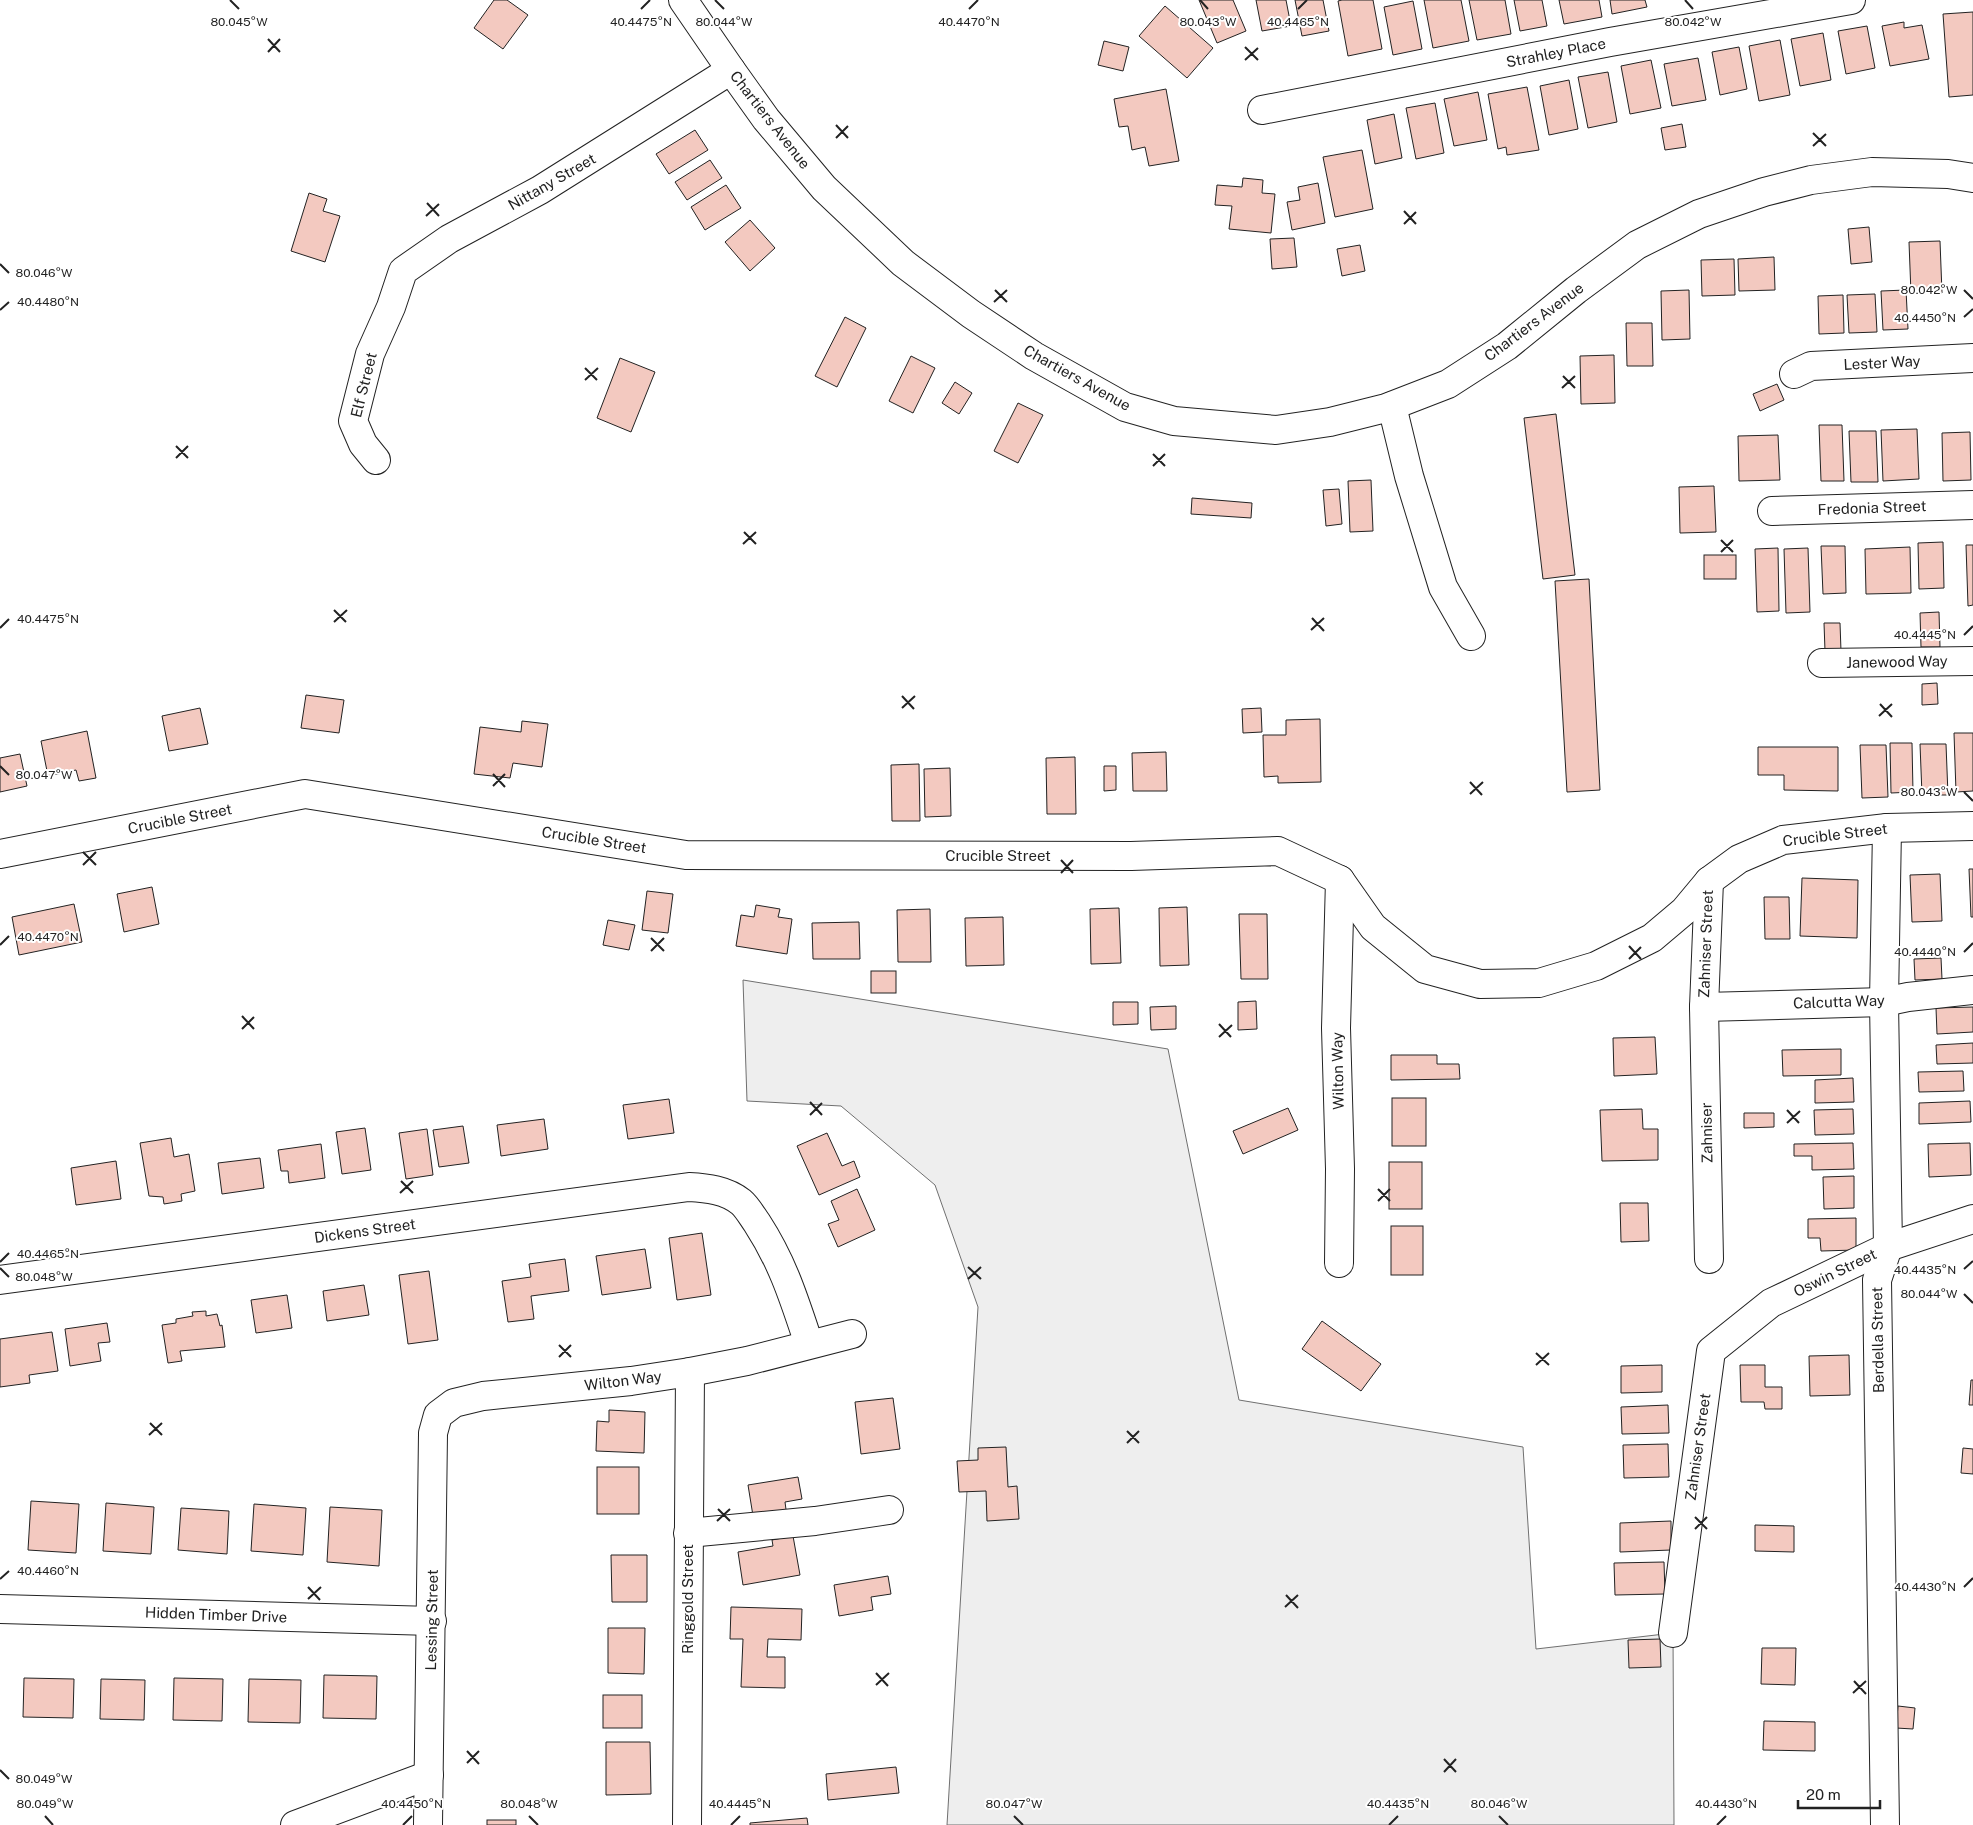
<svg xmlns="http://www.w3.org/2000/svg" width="1973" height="1825" font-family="'Public Sans',sans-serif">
<rect width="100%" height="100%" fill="#fff"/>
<!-- green -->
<polygon fill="#eee" stroke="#6f6f6f" points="743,980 1168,1049 1239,1400 1523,1447 1536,1649 1673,1633 1674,1825 947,1825 978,1307 935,1185 841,1106 747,1101"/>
<!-- building -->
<g fill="#f3c9c0" stroke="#222">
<polygon points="494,0 507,0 528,15 503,49 474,28"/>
<polygon points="1199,0 1233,0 1246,31 1217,43"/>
<polygon points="1256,0 1286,0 1291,26 1262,31"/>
<polygon points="1295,0 1323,0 1329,31 1302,36"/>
<polygon points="1342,0 1373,0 1382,49 1348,56 1338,1"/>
<polygon points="1424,0 1461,0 1469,41 1433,48"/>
<polygon points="1469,0 1505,0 1511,34 1477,40"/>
<polygon points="1514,0 1542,0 1547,26 1520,31"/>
<polygon points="1559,0 1599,0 1602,17 1564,24"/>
<polygon points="1610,0 1645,0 1647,7 1612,14"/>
<polygon points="1413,1 1422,49 1393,55 1384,7"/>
<polygon points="1165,6 1213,48 1187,78 1139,36"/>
<polygon points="1973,12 1973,95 1949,97 1943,14"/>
<polygon points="1904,22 1904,28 1922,25 1929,59 1890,66 1882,26"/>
<polygon points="1867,26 1875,68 1846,74 1838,31"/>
<polygon points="1823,33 1831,80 1800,86 1791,39"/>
<polygon points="1780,40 1790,95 1759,101 1749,46"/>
<polygon points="1104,41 1129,47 1123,71 1098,65"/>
<polygon points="1739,47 1747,89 1720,95 1712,52"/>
<polygon points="1698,58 1706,100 1672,106 1664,64"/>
<polygon points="1651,60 1661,108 1630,114 1621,66"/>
<polygon points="1608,72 1617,122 1588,128 1578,77"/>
<polygon points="1569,80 1578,129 1549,135 1540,86"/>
<polygon points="1527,87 1539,150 1507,155 1506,147 1498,149 1488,94"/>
<polygon points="1166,89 1179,161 1149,166 1145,147 1132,150 1128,126 1119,127 1114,99"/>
<polygon points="1478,92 1487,140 1454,146 1444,99"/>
<polygon points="1435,103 1444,153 1416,159 1406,108"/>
<polygon points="1394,114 1402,158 1375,164 1367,120"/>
<polygon points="1682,124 1686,147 1665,150 1661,128"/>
<polygon points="695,130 708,150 669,174 656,154"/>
<polygon points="1362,150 1373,209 1335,217 1323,157"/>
<polygon points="710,160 722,178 687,200 675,182"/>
<polygon points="1243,178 1263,180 1262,193 1275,194 1271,233 1229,229 1232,206 1215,205 1217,185 1242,187"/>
<polygon points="1318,183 1325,223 1292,230 1287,202 1300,200 1298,187"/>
<polygon points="726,185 741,208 705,230 691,207"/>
<polygon points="309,193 327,199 323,211 340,216 325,262 291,251"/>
<polygon points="750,220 775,248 750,271 725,242"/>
<polygon points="1869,227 1872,262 1851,264 1848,229"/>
<polygon points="1294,238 1297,267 1272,269 1270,239"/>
<polygon points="1940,241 1942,293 1911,294 1909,242"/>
<polygon points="1360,245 1365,271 1342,276 1337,249"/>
<polygon points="1774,257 1775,290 1739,291 1738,259"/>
<polygon points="1734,259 1735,295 1702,296 1701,260"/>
<polygon points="1689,290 1690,339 1662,340 1661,291"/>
<polygon points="1906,290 1908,329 1883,330 1881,291"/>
<polygon points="1875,294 1877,332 1849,333 1847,295"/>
<polygon points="1843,295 1844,333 1819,334 1818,296"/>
<polygon points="845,317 866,328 837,387 815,376"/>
<polygon points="1626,323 1652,323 1653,366 1627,366"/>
<polygon points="1614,355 1615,403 1581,404 1580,356"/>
<polygon points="911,356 935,368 913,413 889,401"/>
<polygon points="620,358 655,372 631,432 597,418"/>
<polygon points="955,382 972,393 959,414 942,403"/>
<polygon points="1777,384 1784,400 1760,411 1753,394"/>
<polygon points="1018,403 1043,415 1018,463 994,451"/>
<polygon points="1556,414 1575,575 1543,579 1524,418"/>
<polygon points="1819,425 1842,425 1844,481 1821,481"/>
<polygon points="1917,429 1919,479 1883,481 1881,430"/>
<polygon points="1849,431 1876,431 1878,482 1851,482"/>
<polygon points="1970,432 1971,480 1943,481 1942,433"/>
<polygon points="1778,435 1780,480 1739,481 1738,436"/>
<polygon points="1371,480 1373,531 1350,532 1348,481"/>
<polygon points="1714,486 1716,532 1680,533 1679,487"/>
<polygon points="1339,489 1342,524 1326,526 1323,490"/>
<polygon points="1192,498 1252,503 1251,518 1191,514"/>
<polygon points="1943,542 1944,588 1919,589 1918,543"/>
<polygon points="1966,545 1973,545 1973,605 1968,606"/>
<polygon points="1821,546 1845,546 1846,593 1823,594"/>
<polygon points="1910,547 1911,593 1866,594 1865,549"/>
<polygon points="1778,548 1779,611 1757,612 1755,549"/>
<polygon points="1808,548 1810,612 1786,613 1784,549"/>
<rect x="1704" y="555" width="32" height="24"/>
<polygon points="1589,579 1600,790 1567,792 1555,581"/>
<polygon points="1939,612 1940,647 1921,647 1920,613"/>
<polygon points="1824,623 1840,623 1841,651 1825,651"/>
<polygon points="1937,683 1938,704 1922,705 1922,684"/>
<polygon points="306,695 344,700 339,733 301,728"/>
<polygon points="200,708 208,744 169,751 162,716"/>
<polygon points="1261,708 1262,732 1243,733 1242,709"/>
<polygon points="1320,719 1321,782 1278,783 1278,776 1264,777 1263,735 1286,735 1286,720"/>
<polygon points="522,721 548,724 542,767 513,763 510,778 474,774 480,727 521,732"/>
<polygon points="87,731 96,778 79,781 76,770 48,776 41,741"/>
<polygon points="1954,733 1973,733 1973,791 1956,792"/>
<polygon points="1890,743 1912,743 1913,792 1891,793"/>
<polygon points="1920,744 1946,744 1948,795 1922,795"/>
<polygon points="1860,745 1886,745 1888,797 1862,798"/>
<polygon points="1758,747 1838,747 1838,791 1784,790 1784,775 1758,775"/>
<polygon points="1166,752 1167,791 1133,791 1132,753"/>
<polygon points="20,754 27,786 0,792 0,758"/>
<polygon points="1075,757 1076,814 1047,814 1046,758"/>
<polygon points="919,764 920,821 892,821 891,765"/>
<polygon points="1104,766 1116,766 1116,790 1104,791"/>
<polygon points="950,768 951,816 925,817 924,769"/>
<polygon points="1969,869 1973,869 1973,917 1971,917"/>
<polygon points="1940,874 1942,921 1912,922 1910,875"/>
<polygon points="1802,878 1858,880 1857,938 1800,936"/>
<polygon points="152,887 159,924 124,932 117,894"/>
<polygon points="647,891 673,894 668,933 642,930"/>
<polygon points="1764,897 1789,897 1790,939 1765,939"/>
<polygon points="74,904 82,942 19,955 12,917"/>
<polygon points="756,905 780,909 778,917 792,919 787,954 736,946 741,915 754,917"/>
<polygon points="1187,907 1189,965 1160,966 1159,908"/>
<polygon points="1119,908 1121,963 1091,964 1090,909"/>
<polygon points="930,909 931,962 898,962 897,910"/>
<polygon points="1239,914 1267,914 1268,979 1241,979"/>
<polygon points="1003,917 1004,965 966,966 965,918"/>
<polygon points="608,920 635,925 629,950 603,945"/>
<polygon points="859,922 860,959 813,959 812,923"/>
<polygon points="1941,958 1942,979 1915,980 1914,959"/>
<rect x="871" y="971" width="25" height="22"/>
<polygon points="1256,1001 1257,1029 1238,1030 1238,1002"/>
<polygon points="1113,1002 1138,1002 1138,1024 1113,1025"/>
<polygon points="1176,1006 1176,1029 1151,1030 1150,1007"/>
<polygon points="1973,1007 1973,1032 1937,1034 1936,1008"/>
<polygon points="1655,1037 1657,1074 1614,1076 1613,1038"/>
<polygon points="1973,1043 1973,1063 1937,1064 1936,1045"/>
<polygon points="1841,1049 1841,1075 1783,1076 1782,1050"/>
<polygon points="1391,1055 1437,1055 1437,1064 1459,1064 1460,1079 1391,1080"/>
<polygon points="1963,1071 1964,1091 1919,1092 1918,1072"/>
<polygon points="1853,1078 1854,1102 1815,1103 1815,1080"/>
<rect x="1392" y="1098" width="34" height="48"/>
<polygon points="669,1099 674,1133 628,1139 623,1105"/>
<polygon points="1970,1101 1971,1122 1919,1124 1919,1103"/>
<polygon points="1288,1108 1298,1130 1243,1154 1233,1131"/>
<polygon points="1642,1109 1643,1129 1658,1129 1658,1160 1602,1161 1600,1110"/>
<polygon points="1853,1109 1854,1134 1815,1135 1814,1110"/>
<polygon points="1744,1113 1774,1113 1774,1127 1744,1128"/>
<polygon points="544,1119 548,1149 501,1156 497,1125"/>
<polygon points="463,1126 469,1163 439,1167 433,1130"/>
<polygon points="365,1128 371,1170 342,1174 336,1132"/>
<polygon points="427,1129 433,1175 406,1179 399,1133"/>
<polygon points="827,1133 842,1166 854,1161 860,1177 819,1195 797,1146"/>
<polygon points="171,1138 174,1157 189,1154 195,1191 181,1194 182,1201 164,1204 163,1197 149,1196 140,1143"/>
<polygon points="1853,1143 1854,1169 1812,1170 1812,1156 1794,1156 1794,1144"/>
<polygon points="1970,1143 1971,1175 1929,1177 1928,1144"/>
<polygon points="321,1144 325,1178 289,1183 288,1171 281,1171 278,1150"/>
<polygon points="260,1158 264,1188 222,1194 218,1163"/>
<polygon points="116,1161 121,1199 76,1205 71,1168"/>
<rect x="1389" y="1162" width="33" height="47"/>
<polygon points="1854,1176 1854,1208 1824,1209 1823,1177"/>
<polygon points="857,1189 875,1230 838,1247 828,1224 839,1220 831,1201"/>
<polygon points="1620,1203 1648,1203 1649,1241 1621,1242"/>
<polygon points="1856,1218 1856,1250 1821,1251 1820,1238 1808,1238 1808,1219"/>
<rect x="1391" y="1226" width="32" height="49"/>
<polygon points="702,1233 711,1295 677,1300 669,1238"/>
<polygon points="645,1249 651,1288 602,1295 596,1256"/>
<polygon points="565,1259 569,1291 531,1296 534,1319 508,1322 502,1281 531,1277 529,1264"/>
<polygon points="429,1271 438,1340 408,1344 399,1275"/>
<polygon points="364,1285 369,1315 327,1321 323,1291"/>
<polygon points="287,1295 292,1328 256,1333 251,1300"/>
<polygon points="206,1311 206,1316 217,1314 220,1326 222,1325 225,1347 180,1351 182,1361 168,1363 162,1325 176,1323 176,1319 193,1316 192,1312"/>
<polygon points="1322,1321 1381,1364 1361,1391 1302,1349"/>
<polygon points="107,1323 110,1342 98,1343 101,1361 70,1366 65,1329"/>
<polygon points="52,1332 58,1371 29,1375 30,1383 0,1387 0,1339"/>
<polygon points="1849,1355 1850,1395 1810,1396 1809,1356"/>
<polygon points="1662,1365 1662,1392 1621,1393 1621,1366"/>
<polygon points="1740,1365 1765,1365 1765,1387 1782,1387 1782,1409 1765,1409 1764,1402 1741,1402"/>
<polygon points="1971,1380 1973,1380 1973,1405 1969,1405"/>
<polygon points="893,1398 900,1449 861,1454 855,1402"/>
<polygon points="1668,1405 1669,1433 1622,1434 1621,1407"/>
<polygon points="609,1410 645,1412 644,1453 596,1451 597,1421 609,1422"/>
<polygon points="1668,1444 1669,1477 1624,1478 1623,1445"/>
<polygon points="1006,1447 1008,1487 1017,1486 1019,1519 987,1521 986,1491 959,1492 957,1461 978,1460 978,1448"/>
<polygon points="1963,1448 1973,1449 1973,1474 1961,1473"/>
<rect x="597" y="1467" width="42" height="47"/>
<polygon points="798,1477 802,1499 785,1502 787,1517 754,1522 748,1485"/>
<polygon points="31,1501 79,1504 76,1553 28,1550"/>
<polygon points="106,1503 154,1507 151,1554 103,1551"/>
<polygon points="254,1504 306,1508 303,1555 251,1551"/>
<polygon points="330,1507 382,1510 379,1566 327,1562"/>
<polygon points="181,1508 229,1511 227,1554 178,1550"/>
<polygon points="1671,1521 1671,1550 1620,1552 1620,1523"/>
<polygon points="1755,1525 1794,1526 1794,1552 1755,1551"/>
<polygon points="793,1536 800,1575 743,1585 738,1552 773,1546 772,1540"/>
<polygon points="611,1555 647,1555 647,1602 612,1602"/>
<polygon points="1664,1562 1665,1594 1615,1595 1614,1563"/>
<polygon points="888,1576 891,1594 871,1597 873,1610 839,1616 834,1585"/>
<polygon points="731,1607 802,1609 801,1640 768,1639 767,1657 785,1657 785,1688 741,1687 743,1639 730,1639"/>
<polygon points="608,1628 645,1628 644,1674 608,1673"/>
<polygon points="1660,1639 1661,1667 1629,1668 1628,1640"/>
<polygon points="1762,1648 1796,1648 1795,1685 1761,1684"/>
<polygon points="324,1675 377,1676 376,1719 323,1718"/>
<polygon points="24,1678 74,1679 73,1718 23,1717"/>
<polygon points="174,1678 223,1679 222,1721 173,1720"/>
<polygon points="101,1679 145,1680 144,1720 100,1719"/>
<polygon points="249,1679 301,1680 300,1723 248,1722"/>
<rect x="603" y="1695" width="39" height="33"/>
<polygon points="1898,1706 1915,1708 1913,1729 1896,1728"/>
<polygon points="1764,1721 1815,1722 1815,1751 1763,1750"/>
<polygon points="606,1742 650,1742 651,1794 606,1795"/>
<polygon points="896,1767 899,1793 828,1800 826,1774"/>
<polygon points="807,1818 808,1825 750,1825 750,1823"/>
<rect x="487" y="1820" width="29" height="5"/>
</g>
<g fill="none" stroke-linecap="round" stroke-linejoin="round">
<!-- minor casing -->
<g stroke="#222" stroke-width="30">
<g id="minor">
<polyline points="683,0 731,70 766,119 824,188 903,263 971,314 1034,356 1125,407 1174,421 1276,430 1330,422 1386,408 1448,384 1507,346 1576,290 1637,245 1699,214 1764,192 1811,180 1872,172 1948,174 1973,178"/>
<polyline points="1262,110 1610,42 1851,0"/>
<polyline points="1794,374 1811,366 1973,358"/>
<polyline points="1392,406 1409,476 1443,587 1471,636"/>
<polyline points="376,460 363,444 353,421 370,354 391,307 403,271 449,239 540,190 731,70"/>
<polyline points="1772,511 1973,505"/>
<polyline points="1822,663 1973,661"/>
<polyline points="0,854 305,794 686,855 1131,856 1278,851 1340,880 1373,927 1425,969 1480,984 1539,983 1596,966 1652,938 1684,911 1709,881 1739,859 1783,840 1887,828 1973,826"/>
<polyline points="1709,881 1704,1007 1709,1259"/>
<polyline points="1704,1007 1884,1002 1908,997 1973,990"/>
<polyline points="1339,1263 1340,1169 1336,1028 1340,880"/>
<path d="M 0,1280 L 689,1187 C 707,1188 726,1190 741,1202 C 747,1207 752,1216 757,1223 C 783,1263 794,1299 809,1344"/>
<polyline points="688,1533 815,1521 889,1510"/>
<polyline points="0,1609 432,1621"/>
<polyline points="1673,1633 1711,1351 1771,1303 1888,1247 1973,1219"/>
<polyline points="295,1825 429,1775"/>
<polyline points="428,1825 433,1433 438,1415 454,1403 483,1396 631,1381 690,1372 747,1361 852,1334"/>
<polyline points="687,1825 690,1372"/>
<polyline points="1885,1825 1877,1280 1888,1247 1884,1002 1887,828"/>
</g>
</g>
<!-- minor -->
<use href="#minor" stroke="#fff" stroke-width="28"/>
</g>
<!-- ticks -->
<path fill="none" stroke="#222" stroke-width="2" d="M 230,0 L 239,9M 715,0 L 724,9M 1200,0 L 1208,9M 1685,0 L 1693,9M 641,9 L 650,0M 969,9 L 978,0M 1298,9 L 1307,0M 268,39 L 280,52M 1245,47 L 1258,60M 268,52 L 280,39M 1245,60 L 1258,48M 836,125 L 848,138M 1813,133 L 1826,146M 836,138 L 848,126M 1813,146 L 1826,134M 427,203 L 439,216M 1404,211 L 1416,224M 426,216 L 439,204M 1404,224 L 1416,212M 0,264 L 9,273M 995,290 L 1007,302M 1964,290 L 1973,299M 994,302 L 1007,290M 0,310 L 9,302M 1964,317 L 1973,309M 585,368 L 597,380M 1563,376 L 1575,388M 585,380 L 598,368M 1562,388 L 1575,376M 176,446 L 188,458M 1153,454 L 1165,466M 176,458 L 188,446M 1153,466 L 1165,454M 744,532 L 756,544M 1721,540 L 1733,552M 743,544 L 756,532M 1721,552 L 1733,540M 334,610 L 346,622M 1312,618 L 1324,631M 334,622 L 347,610M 0,628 L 9,619M 1311,630 L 1324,618M 1964,635 L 1973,626M 902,696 L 914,709M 1880,704 L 1892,717M 902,708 L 915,696M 1879,716 L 1892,704M 0,766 L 9,775M 493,774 L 505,787M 1470,782 L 1482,795M 493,786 L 505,774M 1964,792 L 1973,801M 1470,794 L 1483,782M 83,852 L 96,865M 1061,860 L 1073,873M 83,865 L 96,852M 1061,873 L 1073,860M 651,938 L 664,951M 0,945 L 9,936M 1629,946 L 1641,959M 651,951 L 664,938M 1964,952 L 1973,943M 1629,959 L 1641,947M 242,1016 L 254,1029M 1219,1024 L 1231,1037M 242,1029 L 254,1017M 1219,1037 L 1232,1025M 810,1102 L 822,1115M 1787,1110 L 1799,1123M 810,1115 L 822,1103M 1787,1123 L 1800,1111M 401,1181 L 413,1193M 1378,1189 L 1390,1201M 400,1193 L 413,1181M 1378,1201 L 1390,1189M 0,1262 L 9,1253M 968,1267 L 981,1279M 0,1268 L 9,1277M 1964,1269 L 1973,1261M 968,1279 L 981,1267M 1964,1294 L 1973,1303M 559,1345 L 571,1357M 1536,1353 L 1549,1365M 559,1357 L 571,1345M 1536,1365 L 1549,1353M 150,1423 L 162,1435M 1127,1431 L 1139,1443M 149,1435 L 162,1423M 1127,1443 L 1139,1431M 718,1509 L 730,1521M 1695,1517 L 1707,1529M 717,1521 L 730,1509M 1695,1529 L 1707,1517M 0,1579 L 9,1571M 308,1587 L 320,1600M 1964,1587 L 1973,1578M 1286,1595 L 1298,1608M 308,1599 L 321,1587M 1285,1607 L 1298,1595M 876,1673 L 888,1686M 1854,1681 L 1866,1694M 876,1685 L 889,1673M 1853,1693 L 1866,1681M 467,1751 L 479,1764M 1444,1759 L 1456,1772M 467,1763 L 479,1751M 0,1770 L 9,1779M 1444,1772 L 1456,1759M 45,1816 L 53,1825M 529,1816 L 538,1825M 1014,1816 L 1023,1825M 1499,1816 L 1508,1825M 403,1825 L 412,1816M 731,1825 L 740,1816M 1389,1825 L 1398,1816M 1717,1825 L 1726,1816"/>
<g text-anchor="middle" stroke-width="4" stroke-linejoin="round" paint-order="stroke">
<!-- street labels -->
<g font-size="15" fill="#222" stroke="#fff">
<text transform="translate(1556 53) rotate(-11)" y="5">Strahley Place</text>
<text transform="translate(770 120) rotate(52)" y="5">Chartiers Avenue</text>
<text transform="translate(552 182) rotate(-30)" y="5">Nittany Street</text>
<text transform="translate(1534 322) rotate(-37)" y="5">Chartiers Avenue</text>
<text transform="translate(1882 363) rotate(-3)" y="5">Lester Way</text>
<text transform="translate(1077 378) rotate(29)" y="5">Chartiers Avenue</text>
<text transform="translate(364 385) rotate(-76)" y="5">Elf Street</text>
<text transform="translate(1872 508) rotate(-2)" y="5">Fredonia Street</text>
<text transform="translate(1897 662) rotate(-1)" y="5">Janewood Way</text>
<text transform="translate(180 819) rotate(-11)" y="5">Crucible Street</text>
<text transform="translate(1835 835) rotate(-7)" y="5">Crucible Street</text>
<text transform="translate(594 840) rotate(9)" y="5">Crucible Street</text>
<text x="998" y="861">Crucible Street</text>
<text transform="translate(1706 944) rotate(-88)" y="5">Zahniser Street</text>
<text transform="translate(1839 1002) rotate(-2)" y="5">Calcutta Way</text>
<text transform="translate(1338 1071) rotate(-91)" y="5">Wilton Way</text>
<text transform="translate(1707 1133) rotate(-91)" y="5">Zahniser</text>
<text transform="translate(365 1231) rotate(-8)" y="5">Dickens Street</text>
<text transform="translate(1835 1273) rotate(-26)" y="5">Oswin Street</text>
<text transform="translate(1878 1340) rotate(-91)" y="5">Berdella Street</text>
<text transform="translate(623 1381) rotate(-7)" y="5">Wilton Way</text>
<text transform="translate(1698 1447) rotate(-82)" y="5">Zahniser Street</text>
<text transform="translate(688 1599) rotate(-90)" y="5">Ringgold Street</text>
<text transform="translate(216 1615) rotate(2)" y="5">Hidden Timber Drive</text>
<text transform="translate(432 1620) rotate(-89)" y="5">Lessing Street</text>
</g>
</g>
<g font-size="12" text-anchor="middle" fill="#222" stroke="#fff" stroke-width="4" stroke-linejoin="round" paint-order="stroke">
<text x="641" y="26">40.4475°N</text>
<text x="969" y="26">40.4470°N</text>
<text x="1298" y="26">40.4465°N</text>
<text x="1693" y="26">80.042°W</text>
<text x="239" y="26">80.045°W</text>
<text x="724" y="26">80.044°W</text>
<text x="1208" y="26">80.043°W</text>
<text x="44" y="277">80.046°W</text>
<text x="1929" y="294">80.042°W</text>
<text x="48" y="306">40.4480°N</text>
<text x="1925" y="322">40.4450°N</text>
<text x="48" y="623">40.4475°N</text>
<text x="1925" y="639">40.4445°N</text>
<text x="44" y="779">80.047°W</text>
<text x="1929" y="796">80.043°W</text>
<text x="48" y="941">40.4470°N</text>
<text x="1925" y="956">40.4440°N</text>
<text x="48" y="1258">40.4465°N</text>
<text x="1925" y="1274">40.4435°N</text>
<text x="44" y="1281">80.048°W</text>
<text x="1929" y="1298">80.044°W</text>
<text x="48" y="1575">40.4460°N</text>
<text x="1925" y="1591">40.4430°N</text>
<text x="44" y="1783">80.049°W</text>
<text x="45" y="1808">80.049°W</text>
<text x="529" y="1808">80.048°W</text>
<text x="1014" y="1808">80.047°W</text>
<text x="1499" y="1808">80.046°W</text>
<text x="412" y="1808">40.4450°N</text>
<text x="740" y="1808">40.4445°N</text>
<text x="1398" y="1808">40.4435°N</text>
<text x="1726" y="1808">40.4430°N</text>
</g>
<!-- scale -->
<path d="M1798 1800v8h82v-8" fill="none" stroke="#222222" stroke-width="2.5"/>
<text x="1806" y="1800" font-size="15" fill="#222222" stroke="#ffffff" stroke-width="4" paint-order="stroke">20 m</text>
</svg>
